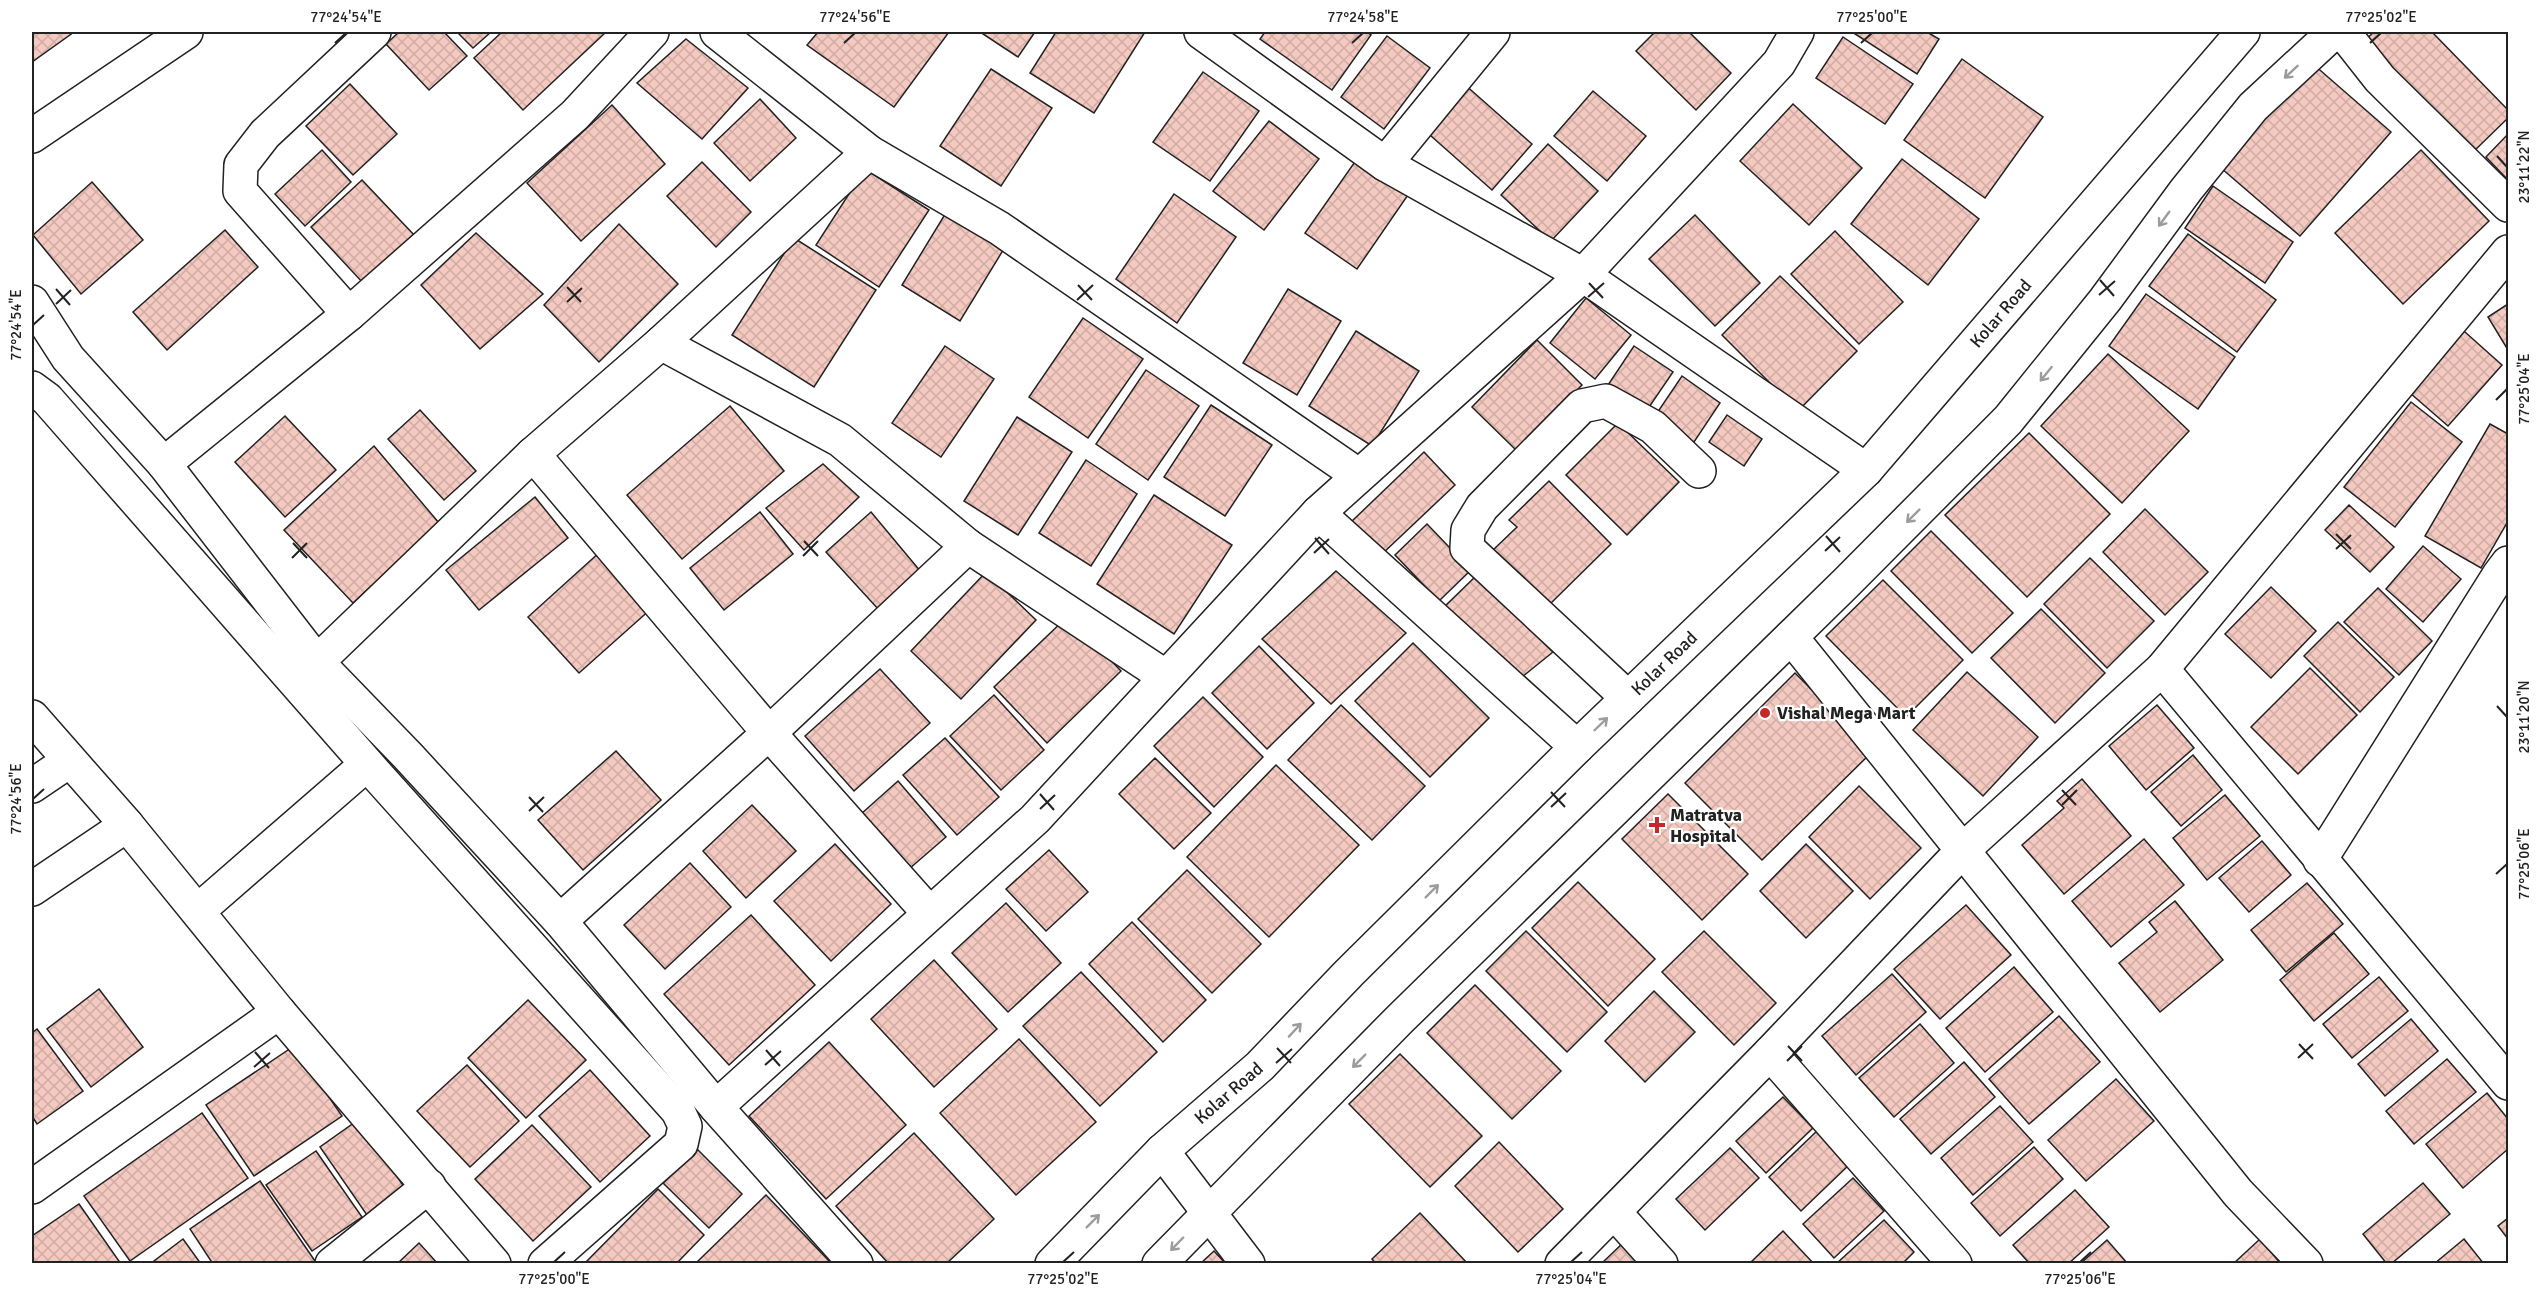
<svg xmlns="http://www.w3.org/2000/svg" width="2540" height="1295" font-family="Signika,sans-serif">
<defs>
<pattern id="building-cross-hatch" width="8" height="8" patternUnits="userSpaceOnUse" patternTransform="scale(1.5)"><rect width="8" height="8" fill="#f3c9c0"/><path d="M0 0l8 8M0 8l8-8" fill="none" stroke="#d0aca5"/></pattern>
</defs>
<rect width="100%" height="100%" fill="#fff"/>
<!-- building -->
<g fill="url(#building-cross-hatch)" stroke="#222" stroke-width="1.5">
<polygon points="32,32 74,32 32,62"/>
<polygon points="399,32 444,32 467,56 429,90 386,44"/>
<polygon points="457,32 491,32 473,48"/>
<polygon points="502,32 606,32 523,110 474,58"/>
<polygon points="818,32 949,32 894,107 807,45"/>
<polygon points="980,32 1035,32 1018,57"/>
<polygon points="1056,32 1145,32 1094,113 1030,73"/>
<polygon points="1265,32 1367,32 1371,35 1332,90 1260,39"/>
<polygon points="1655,32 1689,32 1731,73 1696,110 1636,51"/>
<polygon points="1852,32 1927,32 1939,39 1917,74"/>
<polygon points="2374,32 2432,32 2508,110 2508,118 2471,154 2363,42"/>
<polygon points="1387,36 1430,68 1384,129 1341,97"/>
<polygon points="1843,37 1913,84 1885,124 1816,78"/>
<polygon points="686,39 748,88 702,139 637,83"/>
<polygon points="1962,59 2043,117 1985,198 1904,140"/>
<polygon points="2313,64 2391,132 2300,236 2221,168"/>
<polygon points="991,69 1052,108 1001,186 940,146"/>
<polygon points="1203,72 1259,111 1210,181 1153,142"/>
<polygon points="1463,83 1532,144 1492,190 1422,128"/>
<polygon points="350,84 397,134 353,175 306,126"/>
<polygon points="1593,91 1646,136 1607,181 1554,136"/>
<polygon points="760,99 796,138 750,181 714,143"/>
<polygon points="1793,104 1862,168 1809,225 1740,161"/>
<polygon points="612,105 665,164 581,241 527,183"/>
<polygon points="1269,121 1319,159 1264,230 1213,191"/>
<polygon points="2508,134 2508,180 2486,157"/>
<polygon points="1548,144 1598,191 1551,241 1501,195"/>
<polygon points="322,150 351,182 305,226 275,194"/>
<polygon points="2421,150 2489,221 2403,304 2335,233"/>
<polygon points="1359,156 1410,192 1357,269 1305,233"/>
<polygon points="1902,159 1979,219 1928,285 1851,224"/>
<polygon points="702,162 751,212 716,247 667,196"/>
<polygon points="865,169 929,210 879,287 816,245"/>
<polygon points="362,180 415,236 364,284 311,227"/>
<polygon points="92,182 143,240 81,294 33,235"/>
<polygon points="2213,186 2293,242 2265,283 2185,228"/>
<polygon points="1174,194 1236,237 1177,323 1116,279"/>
<polygon points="947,211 1005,247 960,321 902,285"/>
<polygon points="1695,215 1760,283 1715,326 1649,259"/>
<polygon points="619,224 678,284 599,362 544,305"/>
<polygon points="225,230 258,267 167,350 133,312"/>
<polygon points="1835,231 1903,302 1859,344 1791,274"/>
<polygon points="476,233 543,294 480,349 421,285"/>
<polygon points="2188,234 2276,300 2237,352 2149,286"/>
<polygon points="794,238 876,290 814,387 732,335"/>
<polygon points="1780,276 1857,351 1798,411 1722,335"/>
<polygon points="1288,289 1341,321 1297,395 1243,363"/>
<polygon points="2146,294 2235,357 2198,409 2109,346"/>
<polygon points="1586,298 1631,335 1595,379 1550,343"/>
<polygon points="2508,304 2508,350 2488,317"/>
<polygon points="1083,318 1143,359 1088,438 1029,397"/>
<polygon points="2456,324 2502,365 2448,426 2402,386"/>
<polygon points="1356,331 1419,371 1372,446 1309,406"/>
<polygon points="1537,340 1582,385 1517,451 1472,407"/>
<polygon points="945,346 994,379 941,457 892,423"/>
<polygon points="1634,346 1673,372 1645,413 1606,388"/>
<polygon points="2108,354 2189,431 2122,503 2041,426"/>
<polygon points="1146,370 1199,406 1148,480 1096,444"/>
<polygon points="1682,376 1720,403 1694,442 1655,416"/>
<polygon points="2411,402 2462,442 2395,527 2344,487"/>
<polygon points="1211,405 1272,445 1225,516 1164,477"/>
<polygon points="730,406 784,471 682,559 627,495"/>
<polygon points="420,410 476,471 444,500 388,439"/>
<polygon points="1727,415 1762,439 1744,466 1709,442"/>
<polygon points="285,416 336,470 285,517 235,462"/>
<polygon points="1017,417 1072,452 1018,535 964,501"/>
<polygon points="1618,423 1679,482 1627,535 1566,475"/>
<polygon points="2490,424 2508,434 2508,521 2481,568 2425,536"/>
<polygon points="2029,433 2110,514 2027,597 1945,515"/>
<polygon points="374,446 439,523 353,603 284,530"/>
<polygon points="1424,452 1455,485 1381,555 1350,523"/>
<polygon points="1086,460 1137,494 1091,566 1039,533"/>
<polygon points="823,464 859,497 804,550 766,508"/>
<polygon points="1549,481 1611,544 1547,607 1492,551 1517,527 1509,520"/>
<polygon points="1154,495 1232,545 1174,634 1097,584"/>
<polygon points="535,497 568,538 479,610 446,570"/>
<polygon points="2349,505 2394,547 2370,572 2325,530"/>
<polygon points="2145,509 2208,572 2165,615 2103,552"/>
<polygon points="760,512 793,554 724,610 690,568"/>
<polygon points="871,512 921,572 879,610 826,552"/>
<polygon points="1427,524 1471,570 1439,601 1395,555"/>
<polygon points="1931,531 2013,613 1972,653 1891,571"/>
<polygon points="2423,546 2461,579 2423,622 2386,589"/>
<polygon points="601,551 652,608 579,673 528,617"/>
<polygon points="2090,558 2154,621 2107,668 2044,604"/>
<polygon points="1336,571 1406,633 1331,704 1262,639"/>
<polygon points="986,572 1036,620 961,699 911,651"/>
<polygon points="1478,574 1553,652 1517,681 1441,610"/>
<polygon points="1883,580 1963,660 1906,717 1826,636"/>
<polygon points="2271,587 2316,631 2271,678 2225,634"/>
<polygon points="2378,588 2432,641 2399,675 2344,622"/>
<polygon points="2041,609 2105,673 2055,723 1991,658"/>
<polygon points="1068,616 1121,671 1047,743 994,687"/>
<polygon points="2338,622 2394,677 2360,712 2304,656"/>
<polygon points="1413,643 1489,718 1430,777 1355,701"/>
<polygon points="1259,646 1314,703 1267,749 1212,693"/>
<polygon points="2310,668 2357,715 2298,774 2251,727"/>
<polygon points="880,669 930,723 854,791 805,736"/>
<polygon points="1967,672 2038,737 1983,796 1913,730"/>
<polygon points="1795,673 1873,751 1762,860 1685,783"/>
<polygon points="994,695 1044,750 1001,790 950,736"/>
<polygon points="1203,697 1263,757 1214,807 1154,746"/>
<polygon points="1341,705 1425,786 1372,840 1288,760"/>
<polygon points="2157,705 2194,748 2146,790 2109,746"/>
<polygon points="945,738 999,797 957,835 903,775"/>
<polygon points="616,751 661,800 583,870 538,820"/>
<polygon points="2193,755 2222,790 2181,826 2151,792"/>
<polygon points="1155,758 1211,813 1174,849 1119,794"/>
<polygon points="1276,765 1359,845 1269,937 1187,857"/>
<polygon points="2082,779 2131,836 2064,894 2022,845 2064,808 2057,801"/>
<polygon points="898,781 946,837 909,869 861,814"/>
<polygon points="1859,786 1921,848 1870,899 1809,837"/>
<polygon points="1668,794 1748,874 1702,920 1622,839"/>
<polygon points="2225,795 2260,836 2207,880 2173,838"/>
<polygon points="752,805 796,851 746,898 703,851"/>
<polygon points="2144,839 2184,885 2111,947 2072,901"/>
<polygon points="2262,841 2291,875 2249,912 2219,878"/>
<polygon points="835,844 891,904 831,961 774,901"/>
<polygon points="1806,844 1853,891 1806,938 1760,891"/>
<polygon points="1049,850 1088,892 1046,931 1006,889"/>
<polygon points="690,863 731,907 665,969 624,925"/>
<polygon points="1187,870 1261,944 1212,993 1138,919"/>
<polygon points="1578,882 1655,959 1608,1006 1532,928"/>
<polygon points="2307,883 2343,924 2286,972 2251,930"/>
<polygon points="2175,901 2223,960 2160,1012 2119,963 2157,932 2149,922"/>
<polygon points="1006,903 1061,963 1008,1012 952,953"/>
<polygon points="1966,905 2011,955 1940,1019 1894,969"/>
<polygon points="751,915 815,985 729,1065 664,994"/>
<polygon points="1132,922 1206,1000 1163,1042 1089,964"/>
<polygon points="1526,931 1607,1012 1567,1052 1486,971"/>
<polygon points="1704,931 1776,1003 1734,1045 1662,972"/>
<polygon points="2334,933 2369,974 2314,1021 2280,980"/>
<polygon points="934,960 997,1029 934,1087 871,1019"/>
<polygon points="2014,967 2053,1012 1985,1072 1946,1028"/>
<polygon points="1081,972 1157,1052 1100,1106 1023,1026"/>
<polygon points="1892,974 1926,1012 1856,1075 1822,1036"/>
<polygon points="2379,977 2408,1011 2352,1058 2323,1024"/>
<polygon points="1475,985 1561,1071 1512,1119 1427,1033"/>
<polygon points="99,989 143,1047 91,1087 47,1029"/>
<polygon points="1654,991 1695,1032 1645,1082 1605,1041"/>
<polygon points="528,1000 586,1060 526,1118 468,1058"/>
<polygon points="2059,1016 2100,1062 2029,1124 1989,1079"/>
<polygon points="2411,1019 2438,1051 2385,1096 2358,1064"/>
<polygon points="1920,1024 1954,1063 1894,1117 1859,1078"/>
<polygon points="37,1029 83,1091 37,1124 32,1116 32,1033"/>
<polygon points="1019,1039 1096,1122 1016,1195 940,1113"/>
<polygon points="829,1042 906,1125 826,1199 749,1116"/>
<polygon points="294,1046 342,1116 254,1176 206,1105"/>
<polygon points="1400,1054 1482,1136 1430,1187 1349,1104"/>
<polygon points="2447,1059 2476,1092 2414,1144 2386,1111"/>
<polygon points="1964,1062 1995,1097 1931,1154 1900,1119"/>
<polygon points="467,1065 519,1121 470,1167 417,1111"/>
<polygon points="590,1070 650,1136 600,1182 539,1116"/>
<polygon points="2116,1079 2154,1121 2086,1181 2048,1140"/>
<polygon points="2487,1093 2508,1119 2508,1149 2463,1188 2426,1144"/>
<polygon points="1783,1097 1813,1128 1766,1173 1736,1141"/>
<polygon points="2000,1106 2033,1142 1973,1195 1941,1158"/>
<polygon points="202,1113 248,1178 130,1261 84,1196"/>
<polygon points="358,1120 407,1191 369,1218 320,1147"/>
<polygon points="532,1125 591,1187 533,1241 475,1179"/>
<polygon points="1819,1129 1851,1163 1801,1211 1769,1177"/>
<polygon points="914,1133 994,1219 946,1264 889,1264 836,1206"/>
<polygon points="1499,1142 1563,1209 1518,1252 1455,1186"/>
<polygon points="2034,1147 2063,1179 2000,1236 1971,1203"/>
<polygon points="1730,1148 1759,1178 1705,1230 1676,1199"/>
<polygon points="697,1149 742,1194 709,1228 663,1183"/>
<polygon points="316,1151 362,1217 312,1251 266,1185"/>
<polygon points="1853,1178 1884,1211 1834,1258 1803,1224"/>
<polygon points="260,1181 315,1261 312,1264 213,1264 190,1229"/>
<polygon points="2423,1183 2450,1214 2391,1264 2387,1264 2363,1234"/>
<polygon points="658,1189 704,1235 676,1264 584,1264"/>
<polygon points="2075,1190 2109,1227 2068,1264 2030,1264 2013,1245"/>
<polygon points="766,1195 832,1264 699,1264 697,1262"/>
<polygon points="79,1204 121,1264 35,1264 32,1258 32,1236"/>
<polygon points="1420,1213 1468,1264 1376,1264 1372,1259"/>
<polygon points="2508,1218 2508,1239 2498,1226"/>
<polygon points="1884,1220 1914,1252 1902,1264 1836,1264"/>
<polygon points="1783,1231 1814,1264 1749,1264"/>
<polygon points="183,1239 201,1264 150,1264"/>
<polygon points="1627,1239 1649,1264 1601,1264"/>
<polygon points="2260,1239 2281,1264 2233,1264"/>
<polygon points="2464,1239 2484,1264 2434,1264"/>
<polygon points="2107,1240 2128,1264 2080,1264"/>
<polygon points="419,1243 438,1264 397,1264"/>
<polygon points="1214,1251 1226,1264 1200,1264"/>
</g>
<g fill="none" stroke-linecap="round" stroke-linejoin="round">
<!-- minor casing -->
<g stroke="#222" stroke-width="36">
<g id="minor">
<polyline points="717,32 869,152 999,228 1358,475"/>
<polyline points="1201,32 1385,164 1583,275 1866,470"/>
<polyline points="2343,32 2380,79 2508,205"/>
<polyline points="32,136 186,32"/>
<polyline points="1385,164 1493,32"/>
<polyline points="32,302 68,358 164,464 317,662 408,756 560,921 716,1107 856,1264"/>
<polyline points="349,314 240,191 241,165 265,134 374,32"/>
<polyline points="661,343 840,440 968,546 1166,677"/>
<polyline points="32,388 47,399 367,764 678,1111 685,1126 681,1144 545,1264"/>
<polyline points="533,454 769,733 929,913"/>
<polyline points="164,464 349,314 575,115 652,32"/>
<polyline points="1318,513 1577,747"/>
<polyline points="1791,637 2238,1193 2306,1264"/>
<polyline points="317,662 533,454 661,343 869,152"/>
<polyline points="2162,669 2508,1083"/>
<polyline points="1628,698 1467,548 1468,530 1482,507 1582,406 1606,401 1653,427 1699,471"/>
<polyline points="32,717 127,825 279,1012 494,1264"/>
<polyline points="32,786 69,761"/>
<polyline points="2320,860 2499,575 2508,563"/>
<polyline points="32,889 127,825"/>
<polyline points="199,910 367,764"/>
<polyline points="560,921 769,733 968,546"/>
<polyline points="1770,1053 1955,1264"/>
<polyline points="716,1107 1035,819 1318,513 1583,275 1779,63 1797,32"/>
<polyline points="1162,1151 1248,1264"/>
<polyline points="32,1187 279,1012"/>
<polyline points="1614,1212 1661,1264"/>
<polyline points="332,1264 429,1186"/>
<polyline points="1562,1264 1770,1053 1964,849 2162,669 2508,252"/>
</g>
</g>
<!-- secondary casing -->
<g stroke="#222" stroke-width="36">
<g id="secondary">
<path id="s1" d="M 1052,1264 L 1162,1151 L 1260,1066 L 1349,973 L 1577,747 L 1866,470 L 2243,32"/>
<polyline points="1159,1264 1400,1019 1846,583 2008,420 2105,300 2186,190 2253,107 2334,32"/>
</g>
</g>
<!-- minor -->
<use href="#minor" stroke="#fff" stroke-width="33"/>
<!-- secondary -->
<use href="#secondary" stroke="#fff" stroke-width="33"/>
</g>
<!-- one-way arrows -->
<defs><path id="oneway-shaft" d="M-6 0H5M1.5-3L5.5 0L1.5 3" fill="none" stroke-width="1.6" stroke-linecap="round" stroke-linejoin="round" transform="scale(1.5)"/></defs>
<g stroke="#9c9c9c">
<use href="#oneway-shaft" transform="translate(2291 72) rotate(137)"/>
<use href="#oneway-shaft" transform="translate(2164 219) rotate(126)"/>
<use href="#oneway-shaft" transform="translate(2046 374) rotate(129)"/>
<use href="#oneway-shaft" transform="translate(1913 516) rotate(135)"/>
<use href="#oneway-shaft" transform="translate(1601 724) rotate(-44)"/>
<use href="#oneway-shaft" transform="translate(1432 891) rotate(-45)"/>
<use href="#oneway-shaft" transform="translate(1295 1030) rotate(-47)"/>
<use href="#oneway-shaft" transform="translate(1359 1061) rotate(135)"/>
<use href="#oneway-shaft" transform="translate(1093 1221) rotate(-45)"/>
<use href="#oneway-shaft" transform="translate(1177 1244) rotate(134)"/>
</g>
<!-- ticks -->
<path fill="none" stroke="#222" stroke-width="2" d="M 335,43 L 346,33M 844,43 L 855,33M 1352,43 L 1363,33M 1861,43 L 1872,33M 2370,43 L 2381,33M 2497,156 L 2507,167M 2100,280 L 2114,296M 1589,283 L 1603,298M 1078,285 L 1092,300M 567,287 L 581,302M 56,289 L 70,305M 2099,295 L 2115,281M 1588,297 L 1604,283M 1077,300 L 1093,285M 567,302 L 582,288M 56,304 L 71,290M 33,325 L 44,315M 2496,400 L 2507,389M 2336,534 L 2351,549M 1826,536 L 1840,552M 1315,538 L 1329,554M 804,541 L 818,556M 293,543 L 307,558M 2336,549 L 2351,535M 1825,551 L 1840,537M 1314,553 L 1329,539M 803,556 L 818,541M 292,558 L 307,543M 2497,706 L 2507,717M 2062,790 L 2076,805M 1551,792 L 1565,807M 1040,794 L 1054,810M 529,797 L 543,812M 33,799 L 44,789M 2062,805 L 2077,790M 1551,807 L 1566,793M 1040,809 L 1055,795M 529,811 L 544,797M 2496,874 L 2507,864M 2299,1044 L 2313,1059M 1788,1046 L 1802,1061M 1277,1048 L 1291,1063M 766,1050 L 780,1066M 255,1052 L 269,1068M 2298,1058 L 2313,1044M 1787,1061 L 1802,1046M 1276,1063 L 1292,1049M 765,1065 L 781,1051M 254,1067 L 270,1053M 554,1262 L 565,1252M 1063,1262 L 1074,1252M 1571,1262 L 1582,1252M 2080,1262 L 2091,1252"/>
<!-- markers -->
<g fill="#c62828" stroke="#fff" stroke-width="2">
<circle cx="1765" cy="713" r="6"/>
<path d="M1654 816h6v6h6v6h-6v6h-6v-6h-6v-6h6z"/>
</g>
<g text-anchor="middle" stroke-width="4.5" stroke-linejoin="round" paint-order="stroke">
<!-- street labels -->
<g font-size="18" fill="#222" stroke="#fff">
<text dy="6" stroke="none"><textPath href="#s1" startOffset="1344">Kolar Road</textPath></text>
<text dy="6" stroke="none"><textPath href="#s1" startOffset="858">Kolar Road</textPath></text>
<text dy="6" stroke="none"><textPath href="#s1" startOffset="246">Kolar Road</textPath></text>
</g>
<!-- poi labels -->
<g font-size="18" font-weight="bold" fill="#222" stroke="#fff" text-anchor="start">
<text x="1777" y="719">Vishal Mega Mart</text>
<text x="1670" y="821">Matratva<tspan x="1670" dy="21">Hospital</tspan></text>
</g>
</g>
<!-- border -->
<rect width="2540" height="1295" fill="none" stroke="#ffffff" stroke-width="66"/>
<rect x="33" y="33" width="2474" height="1229" fill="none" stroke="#222" stroke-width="2"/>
<g font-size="15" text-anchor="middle" fill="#222">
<text x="346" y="22">77°24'54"E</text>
<text x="855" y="22">77°24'56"E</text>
<text x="1363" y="22">77°24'58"E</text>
<text x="1872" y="22">77°25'00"E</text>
<text x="2381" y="22">77°25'02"E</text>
<text transform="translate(2524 167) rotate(-90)" y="5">23°11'22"N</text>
<text transform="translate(16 325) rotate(-90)" y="5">77°24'54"E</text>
<text transform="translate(2524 389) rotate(-90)" y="5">77°25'04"E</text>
<text transform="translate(2524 717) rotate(-90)" y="5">23°11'20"N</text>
<text transform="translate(16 799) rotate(-90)" y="5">77°24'56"E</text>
<text transform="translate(2524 864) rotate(-90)" y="5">77°25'06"E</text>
<text x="554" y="1284">77°25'00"E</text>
<text x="1063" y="1284">77°25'02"E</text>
<text x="1571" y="1284">77°25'04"E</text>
<text x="2080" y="1284">77°25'06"E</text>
</g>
</svg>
